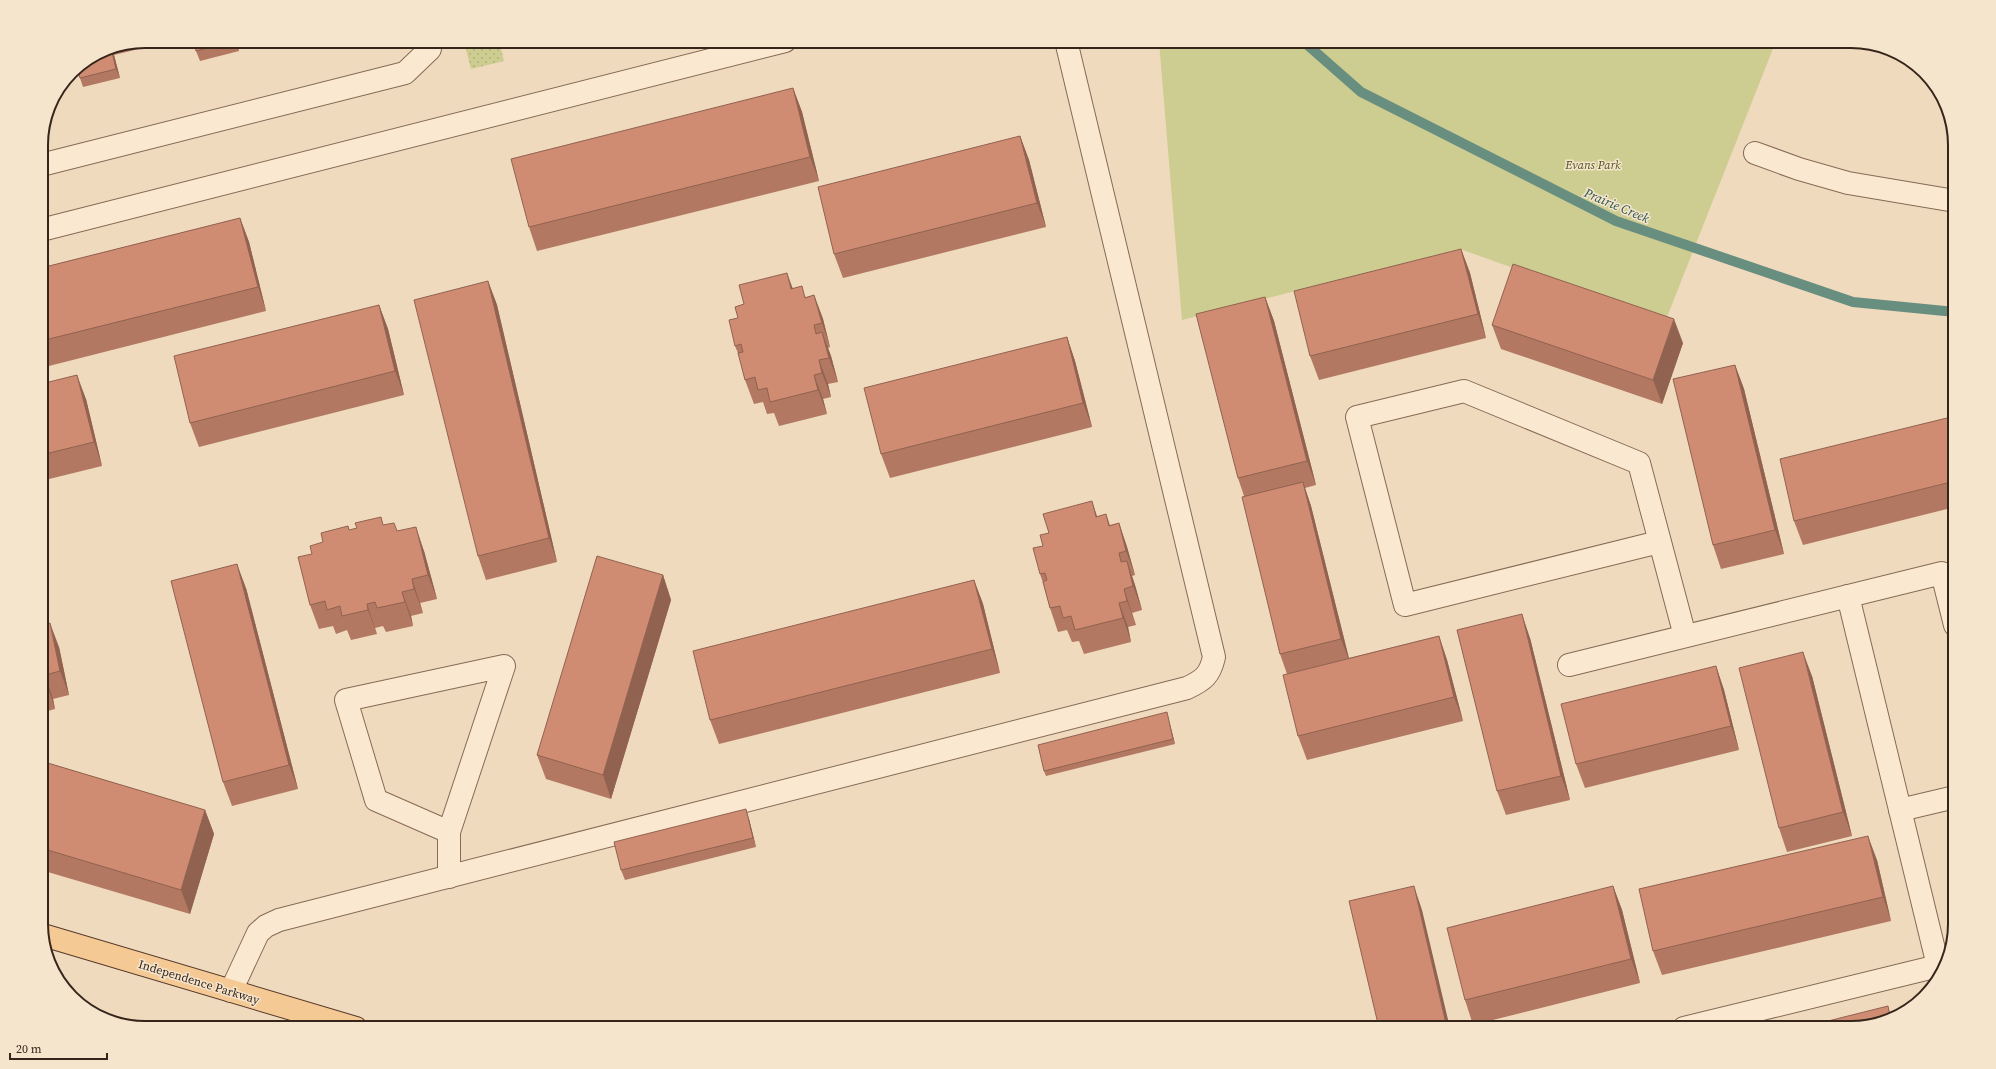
<svg xmlns="http://www.w3.org/2000/svg" width="1996" height="1069" font-family="'Source Serif 4',serif">
<defs>
<pattern id="grass-dots" width="8" height="8" patternUnits="userSpaceOnUse"><rect width="8" height="8" fill="#cdcc91"/><path d="M2 2h.1M6 6h.1" fill="none" stroke="#b1af7c" stroke-width="1.8" stroke-linecap="round"/></pattern>
</defs>
<rect width="100%" height="100%" fill="#efdabd"/>
<!-- grass -->
<polygon fill="url(#grass-dots)" points="464,41 499,41 504,61 471,69"/>
<!-- green -->
<polygon fill="#cdcc91" points="1159,41 1776,41 1665,322 1460,249 1182,320"/>
<g fill="none" stroke-linecap="round" stroke-linejoin="round">
<!-- stream -->
<polyline stroke="#688e80" stroke-width="10" points="1303,41 1361,92 1616,221 1853,302 1955,312"/>
<!-- minor casing -->
<g stroke="#876a56" stroke-width="24">
<g id="minor">
<polyline points="1755,153 1799,169 1848,183 1955,201"/>
<polyline points="41,165 405,73 430,49 431,41"/>
<polyline points="41,230 785,41"/>
<polyline points="1659,542 1405,605 1357,417 1464,391 1639,463 1685,636"/>
<polyline points="1848,596 1940,974"/>
<polyline points="1569,665 1942,573 1955,625"/>
<polyline points="1900,810 1955,797"/>
<polyline points="449,877 449,832 504,666 346,700 376,800 449,832"/>
<path d="M 231,991 L 258,933 L 266,926 L 279,920 L 1187,688 C 1204,680 1210,675 1214,657 L 1066,41"/>
<polyline points="1684,1028 1938,966"/>
</g>
</g>
<!-- major casing -->
<g stroke="#54392b" stroke-width="24">
<polyline id="major" points="43,935 356,1028"/>
</g>
<!-- minor -->
<use href="#minor" stroke="#fae8d0" stroke-width="22"/>
<!-- major -->
<use href="#major" stroke="#f5c993" stroke-width="22"/>
</g>
<!-- wall -->
<g fill="#b27862">
<polygon points="145,41 158,41 159,44 114,55 120,78 83,87 80,78 106,49"/>
<polygon points="194,41 238,41 237,41 239,51 200,61 196,51"/>
<polygon points="793,88 802,112 819,181 537,251 529,227"/>
<polygon points="1020,136 1029,160 1046,227 843,278 834,254"/>
<polygon points="240,218 249,242 266,311 41,368 41,268"/>
<polygon points="1461,249 1470,273 1486,338 1319,380 1310,356"/>
<polygon points="488,281 497,305 557,562 486,580 478,556"/>
<polygon points="793,288 806,297 814,295 823,319 830,347 828,348 831,356 838,382 828,384 831,397 823,399 827,414 779,426 774,413 767,414 763,402 754,404 745,380 740,358 735,346"/>
<polygon points="1265,297 1274,321 1316,485 1305,488 1311,506 1349,658 1439,636 1447,660 1463,721 1307,760 1298,736 1287,674 1280,654 1244,496 1238,478"/>
<polygon points="379,305 388,329 404,395 199,447 190,423"/>
<polygon points="1492,325 1683,343 1662,404 1501,349"/>
<polygon points="1067,337 1075,361 1092,427 890,478 881,454"/>
<polygon points="1735,365 1744,389 1784,554 1721,569 1713,545"/>
<polygon points="41,384 86,399 102,466 41,481"/>
<polygon points="1955,416 1955,507 1803,545 1794,521"/>
<polygon points="1106,514 1110,525 1119,523 1127,547 1135,575 1132,576 1135,585 1142,610 1132,613 1136,625 1128,627 1131,642 1084,654 1079,641 1072,642 1067,630 1058,632 1050,608 1044,586 1040,574 1043,546 1049,533"/>
<polygon points="384,525 398,531 424,551 437,599 420,603 423,613 411,616 413,626 386,632 383,626 375,628 377,634 351,640 347,630 336,634 333,626 319,629 310,605 312,554 323,542 348,526 349,530"/>
<polygon points="663,575 671,600 611,799 546,779 537,755"/>
<polygon points="974,580 983,604 1000,673 719,744 710,720"/>
<polygon points="246,588 298,789 232,806 223,782"/>
<polygon points="41,625 59,647 69,695 53,699 55,709 44,712 46,722 41,723"/>
<polygon points="1530,638 1570,800 1506,815 1497,791"/>
<polygon points="1716,666 1724,690 1739,750 1585,788 1576,764"/>
<polygon points="1812,676 1852,836 1787,852 1779,828"/>
<polygon points="1168,717 1175,744 1046,776 1044,771"/>
<polygon points="41,761 205,810 214,834 190,914 41,870"/>
<polygon points="749,819 756,847 625,880 621,870"/>
<polygon points="1877,860 1891,921 1662,975 1653,951"/>
<polygon points="1613,886 1622,910 1640,983 1473,1025 1465,1000"/>
</g>
<!-- shaded-wall -->
<g fill="#916250">
<polygon points="235,41 236,41 239,51"/>
<polygon points="111,48 114,55 120,78 116,69"/>
<polygon points="793,88 802,112 819,181 810,157"/>
<polygon points="1020,136 1029,160 1046,227 1037,203"/>
<polygon points="240,218 249,242 266,311 258,287"/>
<polygon points="1461,249 1470,273 1486,338 1478,314"/>
<polygon points="787,273 796,297 791,289"/>
<polygon points="488,281 497,305 557,562 549,538"/>
<polygon points="814,295 823,319 830,347 822,323"/>
<polygon points="1265,297 1274,321 1316,485 1307,461"/>
<polygon points="379,305 388,329 404,395 395,371"/>
<polygon points="1674,319 1683,343 1662,404 1653,380"/>
<polygon points="822,332 831,356 838,382 829,358"/>
<polygon points="1067,337 1075,361 1092,427 1083,403"/>
<polygon points="819,360 828,384 831,397 822,373"/>
<polygon points="1735,365 1744,389 1784,554 1775,530"/>
<polygon points="77,375 86,399 102,466 94,442"/>
<polygon points="814,375 823,399 827,414 818,390"/>
<polygon points="1303,482 1311,506 1350,663 1341,639"/>
<polygon points="1092,501 1100,525 1096,517"/>
<polygon points="1119,523 1127,547 1135,575 1126,551"/>
<polygon points="416,527 424,551 437,599 428,575"/>
<polygon points="1127,561 1135,585 1142,610 1133,586"/>
<polygon points="237,564 246,588 298,789 289,765"/>
<polygon points="663,575 671,600 611,799 603,775"/>
<polygon points="412,579 420,603 423,613 414,589"/>
<polygon points="974,580 983,604 1000,673 992,649"/>
<polygon points="1124,589 1136,625 1127,601"/>
<polygon points="402,592 411,616 413,626 405,602"/>
<polygon points="1119,603 1128,627 1131,642 1123,618"/>
<polygon points="367,604 377,634 368,610"/>
<polygon points="1522,614 1530,638 1570,800 1561,776"/>
<polygon points="50,623 59,647 69,695 60,671"/>
<polygon points="1439,636 1447,660 1463,721 1454,697"/>
<polygon points="1803,652 1812,676 1852,836 1843,812"/>
<polygon points="1716,666 1724,690 1739,750 1731,726"/>
<polygon points="45,675 53,699 55,709 47,685"/>
<polygon points="41,704 44,712 46,722 41,709"/>
<polygon points="1167,712 1168,717 1175,744 1173,739"/>
<polygon points="746,809 749,819 756,847 753,838"/>
<polygon points="205,810 214,834 190,914 181,890"/>
<polygon points="1868,836 1877,860 1891,921 1883,897"/>
<polygon points="1414,886 1422,910 1450,1028 1447,1028"/>
<polygon points="1613,886 1622,910 1640,983 1631,959"/>
</g>
<!-- building -->
<g fill="#cf8c72" stroke="#916250">
<polygon points="194,41 235,41 196,51"/>
<polygon points="111,48 116,69 80,78 77,68 106,49"/>
<polygon points="793,88 810,157 529,227 511,159"/>
<polygon points="1020,136 1037,203 834,254 818,187"/>
<polygon points="240,218 258,287 41,341 41,268"/>
<polygon points="1461,249 1478,314 1310,356 1294,291"/>
<polygon points="1513,264 1674,319 1653,380 1492,325"/>
<polygon points="787,273 791,289 802,286 805,298 814,295 822,323 814,325 816,334 822,332 829,358 819,360 822,373 814,375 818,390 770,402 767,388 758,390 755,377 745,380 738,353 743,352 741,344 735,346 729,320 738,318 735,307 744,304 739,285"/>
<polygon points="488,281 549,538 478,556 414,300"/>
<polygon points="1265,297 1307,461 1238,478 1196,314"/>
<polygon points="379,305 395,371 190,423 174,356"/>
<polygon points="1067,337 1083,403 881,454 864,388"/>
<polygon points="1735,365 1775,530 1713,545 1673,379"/>
<polygon points="77,375 94,442 41,455 41,384"/>
<polygon points="1955,416 1955,481 1794,521 1780,459"/>
<polygon points="1303,482 1341,639 1280,654 1242,497"/>
<polygon points="1092,501 1096,517 1106,514 1109,526 1119,523 1126,551 1119,553 1121,562 1127,561 1133,586 1124,589 1127,601 1119,603 1123,618 1075,630 1071,616 1063,618 1060,606 1050,608 1043,582 1047,580 1045,573 1040,574 1033,548 1043,546 1040,535 1049,533 1043,514"/>
<polygon points="381,517 383,525 394,523 397,531 416,527 428,575 412,579 414,589 402,592 405,602 377,608 375,602 367,604 368,610 342,616 340,606 327,610 325,601 310,605 298,557 312,554 310,546 323,542 321,533 348,526 349,530 357,528 355,523"/>
<polygon points="597,556 663,575 603,775 537,755"/>
<polygon points="237,564 289,765 223,782 171,581"/>
<polygon points="974,580 992,649 710,720 693,651"/>
<polygon points="1522,614 1561,776 1497,791 1457,630"/>
<polygon points="50,623 60,671 45,675 47,685 41,687 41,625"/>
<polygon points="1439,636 1454,697 1298,736 1283,675"/>
<polygon points="1803,652 1843,812 1779,828 1739,668"/>
<polygon points="1716,666 1731,726 1576,764 1561,704"/>
<polygon points="1167,712 1173,739 1044,771 1038,745"/>
<polygon points="41,761 205,810 181,890 41,848"/>
<polygon points="746,809 753,838 621,870 614,842"/>
<polygon points="1868,836 1883,897 1653,951 1639,889"/>
<polygon points="1414,886 1447,1028 1379,1028 1349,901"/>
<polygon points="1613,886 1631,959 1465,1000 1447,928"/>
<polygon points="1888,1006 1890,1016 1851,1028 1800,1028"/>
</g>
<g text-anchor="middle" stroke-width="3" stroke-linejoin="round" paint-order="stroke">
<!-- park labels -->
<g font-size="12" font-style="italic" fill="#4d5321" stroke="#f6e5cd">
<text x="1593" y="169">Evans Park</text>
</g>
<!-- street labels -->
<g font-size="12" fill="#36251b" stroke="#f6e5cd">
<text transform="translate(199 982) rotate(17)" y="4">Independence Parkway</text>
</g>
<!-- water labels -->
<g font-size="13" font-style="italic" fill="#2a564e" stroke="#f6e5cd">
<text transform="translate(1617 205) rotate(23)" y="5">Prairie Creek</text>
</g>
</g>
<!-- crop -->
<path d="M0 0H1996V1069H0ZM145 48H1851A97 97 0 0 1 1948 145V924A97 97 0 0 1 1851 1021H145A97 97 0 0 1 48 924V145A97 97 0 0 1 145 48Z" fill="#f6e5cd" fill-rule="evenodd"/>
<path fill="none" stroke="#36251b" stroke-width="2" d="M145 48H1851A97 97 0 0 1 1948 145V924A97 97 0 0 1 1851 1021H145A97 97 0 0 1 48 924V145A97 97 0 0 1 145 48Z"/>
<!-- scale -->
<path d="M10 1053v6h97v-6" fill="none" stroke="#36251b" stroke-width="2"/>
<text x="16" y="1053" font-size="12" fill="#36251b" stroke="#f6e5cd" stroke-width="3" paint-order="stroke">20 m</text>
</svg>
